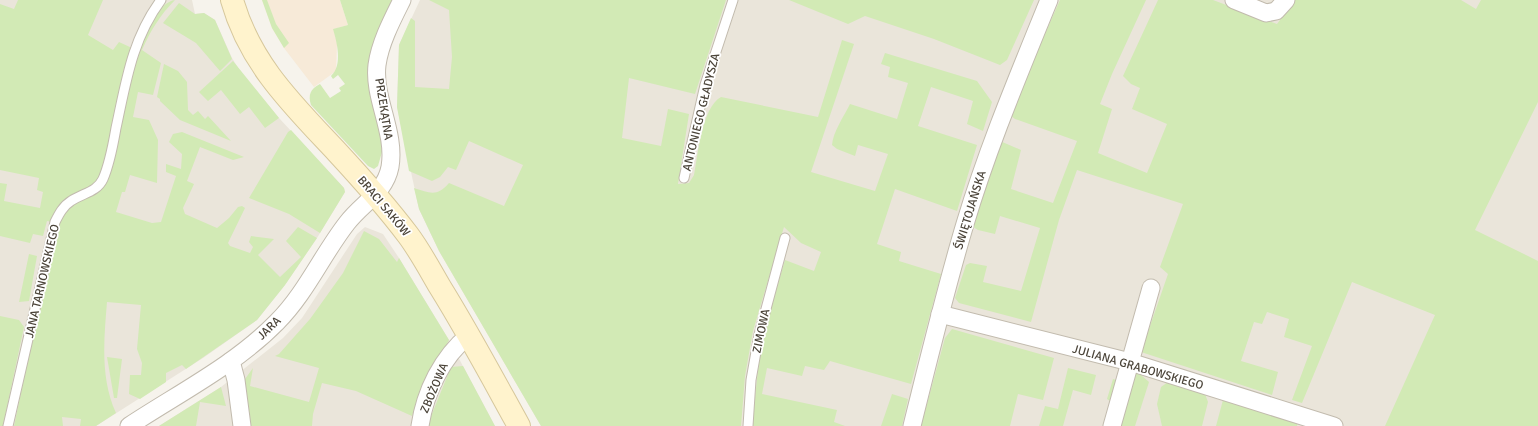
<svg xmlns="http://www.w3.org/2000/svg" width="1538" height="426" font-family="Signika,sans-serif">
<rect width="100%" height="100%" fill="#f6f3ec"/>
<!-- residential -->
<g fill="#eae5da">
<polygon points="0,0 192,0 195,14 204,13 215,20 232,58 240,71 279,118 344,188 345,192 317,238 285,285 257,320 203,358 96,426 0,426"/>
<polygon points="420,0 1538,0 1538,426 541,426 439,251 419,209 397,107 399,45"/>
<polygon points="365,227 383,234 399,258 449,340 495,426 159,426 221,387 283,338 302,318 357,234"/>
</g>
<!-- commercial -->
<polygon fill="#f7ead8" points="262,0 340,0 348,25 334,29 337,44 336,71 314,87 284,48 272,28"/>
<!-- green -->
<g fill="#d2eab5">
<path d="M 18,0 L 103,0 L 88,35 L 113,50 L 119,42 L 132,48 C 140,37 160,1 175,0 C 160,15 151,30 142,50 L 161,63 L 153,95 L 138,92 L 133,117 L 149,120 L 158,140 L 157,183 L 130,175 L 125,192 L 122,192 L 116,212 L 152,223 L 161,222 L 176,176 L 166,172 L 166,164 L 181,169 L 182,154 L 169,142 L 173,134 L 182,132 L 244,157 L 233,160 L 200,147 L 187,181 L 194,184 L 183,208 L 185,214 L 217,228 L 229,218 L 238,207 L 242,206 L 245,208 L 228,243 L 230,246 L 250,253 L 253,247 L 249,242 L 251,236 L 274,239 L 258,255 L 280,277 L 301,257 L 286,241 L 298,227 L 317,238 L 285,285 L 257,320 L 186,369 L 182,365 L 166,373 L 166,382 L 140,399 L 129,394 L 130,375 L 141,375 L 142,363 L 137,349 L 141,305 L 107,302 C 104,339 100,378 116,413 L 96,426 L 80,426 L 81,419 L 62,417 L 63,426 L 14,426 L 53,240 L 60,224 L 47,221 L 43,236 L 33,234 L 30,243 L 0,236 L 0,183 L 7,184 L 4,201 L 40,208 L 43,192 L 37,190 L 39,178 L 0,170 L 0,4 L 14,9 Z"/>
<polygon points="262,0 267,0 276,24 289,43 284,48 272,28"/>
<path d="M 340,0 L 393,0 L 376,37 L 382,152 L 378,166 L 374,169 L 368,166 L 311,105 C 308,95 310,89 320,84 L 330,98 L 341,91 L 339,88 L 345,84 L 338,75 L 333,79 L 331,76 C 343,65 337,43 333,29 L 348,25 Z"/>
<path d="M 429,0 L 726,0 L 695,94 L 629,78 L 622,138 L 661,146 L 668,109 L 689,114 L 678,184 L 689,183 L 694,175 C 698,155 702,107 721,97 L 818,117 L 842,40 L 854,44 L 811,172 L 875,191 L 888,154 L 858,145 L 855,156 L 837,149 L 832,145 C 833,132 844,116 850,104 L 897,119 L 908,83 L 888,77 L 890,67 L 881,64 L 885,53 L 977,81 L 992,102 L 983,131 L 967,124 L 973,101 L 931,87 L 918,126 L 977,145 L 957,211 L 895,189 L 877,244 L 901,252 L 899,261 L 941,274 L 911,384 L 830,361 L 824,370 L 805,366 L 802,376 L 767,368 L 762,394 L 837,410 L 834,422 L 845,426 L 752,426 L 761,341 L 785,260 L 814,271 L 821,252 L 801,243 L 784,227 L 753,331 L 745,376 L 741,426 L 541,426 L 439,251 L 419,209 L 414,188 C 430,193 437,197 449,183 L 504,206 L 523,165 L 469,141 L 456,170 L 448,167 L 440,177 L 432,181 L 409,171 L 397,107 L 399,45 L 411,18 L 415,21 L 415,87 L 449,89 L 452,57 L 449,10 Z"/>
<polygon points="789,0 1034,0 1007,60 1000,65 934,39 865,16 848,24"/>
<polygon points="1060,0 1146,0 1112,74 1100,104 1112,109 1098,153 1147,173 1167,124 1132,109 1140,88 1131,84 1123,76 1158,0 1213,0 1277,24 1295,0 1461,0 1476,9 1481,0 1538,0 1538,102 1475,230 1538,261 1538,426 1385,426 1435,315 1352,282 1302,403 1292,400 1312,346 1284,337 1289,319 1267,312 1262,324 1254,322 1241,361 1278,372 1272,395 1141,352 1168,274 1160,267 1183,204 1077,170 1059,220 1031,322 959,303 955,298 966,265 970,263 987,266 983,282 1021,291 1040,228 1000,216 995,234 978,230 973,227 1000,141 1021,150 1011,189 1053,203 1077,141 1015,119 1011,116 1018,94"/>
<polygon points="179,3 195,14 204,13 215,20 232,59 220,71 196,43 163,23"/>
<polygon points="233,61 279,118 265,128 249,107 240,114 221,90 208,101 199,92"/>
<polygon points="164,64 178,71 187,82 188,110 193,115 198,111 205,119 208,116 231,141 180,120 160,101 160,99 157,97"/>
<polygon points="291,130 344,188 345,192 320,233 289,214 249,198 288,132"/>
<polygon points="364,231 379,239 397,262 399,258 449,340 416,403 412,416 356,391 322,383 313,414 312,426 248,426 244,403 245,379 253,368 250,386 309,402 319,368 275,356 279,354 310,319 343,273"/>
<polygon points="29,254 37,256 29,301 19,302"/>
<polygon points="0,316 19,320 24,327 3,426 0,426"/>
<polygon points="952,329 1054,358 1043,400 1018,394 1010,426 921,426 945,338"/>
<polygon points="107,357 122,359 117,398 114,398"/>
<polygon points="463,366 495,426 427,426 451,367"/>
<polygon points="1068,368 1096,375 1091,395 1073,390 1063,426 1039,426 1045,406 1058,409"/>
<polygon points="1133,371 1141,375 1149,382 1135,426 1118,426"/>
<polygon points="1113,379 1119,381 1109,426 1103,426 1110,401 1107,399"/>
<polygon points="1168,382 1205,394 1208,402 1202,426 1162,426 1157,404 1161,387"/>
<polygon points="221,387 226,406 200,402 196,426 159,426"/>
<polygon points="892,394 908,399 902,426 881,426"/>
<polygon points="1223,400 1298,422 1297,426 1216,426"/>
</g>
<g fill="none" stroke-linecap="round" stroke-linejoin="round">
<!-- lane casing -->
<g stroke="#c2bbae" stroke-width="11">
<g id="lane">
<polyline points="684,178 705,85 733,0"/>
<path d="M 8,426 L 55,222 C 59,214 63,206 71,201 C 83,193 97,192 103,179 C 110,163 113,145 116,128 C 126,82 132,39 161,0"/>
<polyline points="748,426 751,380 759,335 785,238"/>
</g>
</g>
<!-- street casing -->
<g stroke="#c2bbae" stroke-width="19">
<g id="street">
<polyline points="1234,0 1266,13 1276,11 1286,0"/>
<polyline points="940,314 1130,362 1334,426"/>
<polyline points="231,361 236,380 242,426"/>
<path d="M 129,426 C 179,393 235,365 277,322 C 306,293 322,255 347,223 C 362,203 385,193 390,167 C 396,132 373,98 377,65 C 380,43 392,20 402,0"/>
<path d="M 420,426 C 425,392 442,357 469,335"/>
<path d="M 912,426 C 929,358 945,291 965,224 C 988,147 1019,74 1049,0"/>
<polyline points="1112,426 1151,288"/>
</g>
</g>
<!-- secondary casing -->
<g stroke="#d6c79b" stroke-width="24">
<path id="secondary" d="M 232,0 C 250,64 293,105 337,152 C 362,179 386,206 408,235 C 420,251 430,270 440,287 C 468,332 493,379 519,426"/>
</g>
<!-- lane -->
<use href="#lane" stroke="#fff" stroke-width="9"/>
<!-- street -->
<use href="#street" stroke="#fff" stroke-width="17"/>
<!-- secondary -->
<use href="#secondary" stroke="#fff3cd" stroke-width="22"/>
</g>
<g text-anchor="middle" stroke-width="3.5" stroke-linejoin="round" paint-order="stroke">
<!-- street labels -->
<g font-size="12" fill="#4b4439" stroke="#fff">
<text transform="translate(384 109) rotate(81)" y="4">PRZEKĄTNA</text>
<text transform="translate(701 112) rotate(-76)" y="4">ANTONIEGO GŁADYSZA</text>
<text transform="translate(384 206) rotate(50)" y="4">BRACI SAKÓW</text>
<text transform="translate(970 210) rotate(-73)" y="4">ŚWIĘTOJAŃSKA</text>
<text transform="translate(42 281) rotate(-77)" y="4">JANA TARNOWSKIEGO</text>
<text transform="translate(269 328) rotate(-44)" y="4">JARA</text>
<text transform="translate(761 331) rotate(-78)" y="4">ZIMOWA</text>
<text transform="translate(1138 367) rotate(16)" y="4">JULIANA GRABOWSKIEGO</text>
<text transform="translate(434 388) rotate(-67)" y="4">ZBOŻOWA</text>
</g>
</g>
</svg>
